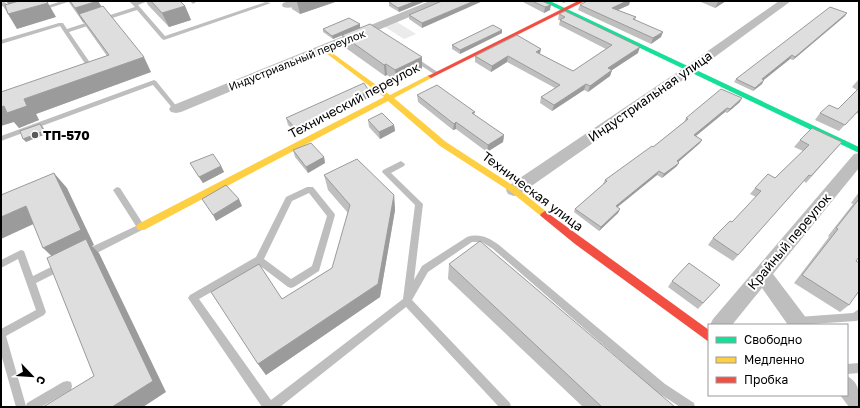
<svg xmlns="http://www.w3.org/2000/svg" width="860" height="408" font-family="'Golos Text',sans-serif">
<rect width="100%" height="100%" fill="#fff"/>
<!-- green -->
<polygon fill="#ebebeb" points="397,22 416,34 404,39 385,27"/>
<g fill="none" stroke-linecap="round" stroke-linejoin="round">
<!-- lane -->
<g fill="#bebebe" fill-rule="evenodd">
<polygon points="62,1 71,1 40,11 37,9"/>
<polygon points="129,1 136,2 148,1 138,5 165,36 266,2 271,3 164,40 162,39 137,10 69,32 95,70 92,72 90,71 60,26 1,44 1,40 59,23 63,23 67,29 135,7"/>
<polygon points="190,1 196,1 196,2 193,4"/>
<polygon points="4,2 6,3 15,16 14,17 10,17 3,6 1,7 1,3"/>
<polygon points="413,56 415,57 439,73 436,75 434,74 411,59 411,57"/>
<polygon points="154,80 156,81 178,108 178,110 174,110 153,85 1,141 1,136"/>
<path d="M 401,161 L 405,164 L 404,166 L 391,173 L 423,204 L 414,280 L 422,266 L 467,237 C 480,233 489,238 499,245 L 665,384 L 694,403 L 695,407 L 680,407 L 657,392 L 493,249 L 482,242 L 472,242 L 428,272 L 412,300 L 510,403 L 511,407 L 499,407 L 406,307 L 280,407 L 262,407 L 190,301 L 188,298 L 190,295 L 256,257 L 286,197 L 307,187 L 313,187 L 334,213 L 335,215 L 319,271 L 294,287 L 291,288 L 288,287 L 259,265 L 199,299 L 271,400 L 403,299 L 415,205 L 382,172 L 383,170 ZM 309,193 L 327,216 L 312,266 L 291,279 L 264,259 L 292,201 Z"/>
<polygon points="117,187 120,188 145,227 144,229 89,257 86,258 83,257 82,254 83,251 136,226 113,190"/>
<polygon points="21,250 24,251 25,254 33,276 61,262 64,263 65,266 64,269 36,283 46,312 44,315 6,336 26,406 27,403 63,382 67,381 71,382 72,386 71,390 41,407 16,407 1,354 1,329 36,310 18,259 1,268 1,260"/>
<polygon points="859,309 859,320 856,321 797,325 795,324 793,321 795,318 798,317 853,313"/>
<polygon points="859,363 859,373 847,374 847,364"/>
</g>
<!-- street -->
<g fill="#bebebe" fill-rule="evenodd">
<path d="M 289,1 L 305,1 C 301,6 290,9 283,7 L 282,5 L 283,3 Z"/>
<polygon points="430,1 444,1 443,3 181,112 176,113 171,112 169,109 171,106"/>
<polygon points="779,1 791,1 693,73 520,194 514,196 508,194 506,190 508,186 685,67"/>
<polygon points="859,153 859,168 773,274 807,319 810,325 788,325 762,288 732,325 710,325 713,319 854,154"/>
<path d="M 847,376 C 860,383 859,392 859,407 L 849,407 L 840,395 L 847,395 Z"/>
</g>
<!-- fast -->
<polygon fill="#16e098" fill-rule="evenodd" points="542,1 550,1 859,147 859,153"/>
<!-- slow -->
<polygon fill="#ffcf43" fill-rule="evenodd" points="324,47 390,95 429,75 433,75 433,77 394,98 446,142 517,188 548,213 550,215 548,217 542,217 511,192 440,146 388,101 144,230 138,230 136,227 138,224 384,97 322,50 321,49"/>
<!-- jam -->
<g fill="#f24e42" fill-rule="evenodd">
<polygon points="578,1 585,1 431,78 428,76"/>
<polygon points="545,211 709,330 709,342 575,244 542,217 540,215 542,213"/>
</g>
</g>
<!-- wall -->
<g fill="#bfbfbf">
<polygon points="68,1 98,1 102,7 151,72 36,114 39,120 19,128 14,122 107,56"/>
<polygon points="146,1 180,1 185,6 191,20 169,27 148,5"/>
<polygon points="291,1 338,1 300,14 292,9"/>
<polygon points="426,1 399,12 389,6 389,2"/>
<polygon points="442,1 422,28 409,19 409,15"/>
<polygon points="521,1 542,1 550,10 544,13"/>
<polygon points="559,1 568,1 564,3"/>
<polygon points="587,1 630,1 629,5 618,10 636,17 635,20 661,37 651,44 578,10 580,5"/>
<polygon points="701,1 726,1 715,8 701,2"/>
<polygon points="847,13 845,16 793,60 790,59 763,80 762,84 753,91 734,82 736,79"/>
<polygon points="559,14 638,53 612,70 610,76 588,92 584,90 552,111 540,103 541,97 555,88 507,62 491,72 475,62 475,56 540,54 573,71 606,49 559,25 560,20 558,20"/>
<polygon points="360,24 360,27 422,69 396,81 387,75 385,76 343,46 342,35 333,39 323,32 323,29"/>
<polygon points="502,30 502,33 460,54 452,49 452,45"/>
<polygon points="859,79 859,114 856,113 839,131 815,120 820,113 838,109 857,90 852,87"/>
<polygon points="417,95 475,112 474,115 504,135 503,142 487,152 456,129 453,130 418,102"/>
<polygon points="370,97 297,134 288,125 286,118"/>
<polygon points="740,102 727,113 725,112 696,136 702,140 700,143 678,162 677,166 662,178 657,175 617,207 620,209 618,213 599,231 574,212 575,209 604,184 603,184 605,180 653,147 684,122 686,118"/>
<polygon points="368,120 394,125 395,131 380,139 369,127"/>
<polygon points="800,140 842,142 806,183 804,181 733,261 708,245 713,238 732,222 756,197 750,194 755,188 775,178 803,151 794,147"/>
<polygon points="293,150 324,157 325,163 308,173 295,157"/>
<polygon points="190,163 221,166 224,172 203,183"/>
<polygon points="324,175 394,195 395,210 380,297 266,375 258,364 282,299 332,268 348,213 328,190"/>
<polygon points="859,192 859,257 856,261 849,305 840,312 794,283 829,237 828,236 853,204 851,203"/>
<polygon points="449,264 675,407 583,407 448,279"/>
<polygon points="672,281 720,285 698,309 668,287"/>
</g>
<!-- shaded-wall -->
<g fill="#9b9b9b">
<polygon points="6,1 46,1 14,12"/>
<polygon points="98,1 106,15 79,14 84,22 83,22 75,8"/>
<polygon points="301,1 338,1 300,14 297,2"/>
<polygon points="416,1 426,1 399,12 398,8"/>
<polygon points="474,1 483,1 422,28 422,23"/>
<polygon points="627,1 630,1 629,5 611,13 612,8"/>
<polygon points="720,1 726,1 715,8 718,2"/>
<polygon points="48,3 56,17 17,29 8,14"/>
<polygon points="551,5 550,10 544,13 545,7"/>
<polygon points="185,6 191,20 169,27 162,13"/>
<polygon points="847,13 845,16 793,60 795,57"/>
<polygon points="360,24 360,28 333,39 332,36"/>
<polygon points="502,30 502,33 460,54 460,50"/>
<polygon points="663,32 661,37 651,44 653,38"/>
<polygon points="640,47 638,53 606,74 608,68"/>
<polygon points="541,49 540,54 536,52"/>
<polygon points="792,55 790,59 760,83 762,79"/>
<polygon points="508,56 507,62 491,72 492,66"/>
<polygon points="144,57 151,72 36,114 39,120 19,128 14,122 1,126 1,107"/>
<polygon points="422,57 422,69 396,81 395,70"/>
<polygon points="386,64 387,75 385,76 384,65"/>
<polygon points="612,70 610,76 588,92 590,86"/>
<polygon points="764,80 762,84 753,91 755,88"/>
<polygon points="586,84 584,90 552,111 554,105"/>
<polygon points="369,91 370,97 297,134 295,128"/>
<polygon points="742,98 740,102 727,113 730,109"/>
<polygon points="727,108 725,112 692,139 694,135"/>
<polygon points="456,122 456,129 453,130 454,124"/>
<polygon points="40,124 43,127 46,134 26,142 23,139"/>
<polygon points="394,125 395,131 380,139 379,132"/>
<polygon points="504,135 503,142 487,152 488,145"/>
<polygon points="702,140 700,143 675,165 677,161"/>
<polygon points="324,157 325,163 308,173 306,167"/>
<polygon points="679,163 677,166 662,178 664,174"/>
<polygon points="221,166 224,172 203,183 199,177"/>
<polygon points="659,171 657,175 614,210 616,206"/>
<polygon points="54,173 67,188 94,245 92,246 99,253 166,392 143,407 112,407 58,262 43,248"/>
<polygon points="394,195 395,210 380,297 266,375 258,364"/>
<polygon points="239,199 242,206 216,221 213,215"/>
<polygon points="26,206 40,221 1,239 1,217"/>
<polygon points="620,209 618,213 599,231 601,227"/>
</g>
<!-- building -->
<g fill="#dedede" stroke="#9b9b9b">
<polygon points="19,1 46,1 48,3 8,14 5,5"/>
<polygon points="70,1 98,1 75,8"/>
<polygon points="151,1 180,1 185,6 162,13"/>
<polygon points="391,1 416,1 398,8 389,2"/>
<polygon points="442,1 474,1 422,23 409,15"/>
<polygon points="532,1 542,1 551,5 545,7"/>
<polygon points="587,1 627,1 612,8 636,17 633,19 663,32 653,38 580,5"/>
<polygon points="103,6 144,57 24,99 27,106 7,113 4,106 1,107 1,92 109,55 79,14"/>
<polygon points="830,7 847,13 795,57 792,55 762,79 764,80 755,88 736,79"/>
<polygon points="565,11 640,47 608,68 612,70 590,86 586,84 554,105 541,97 560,85 508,56 492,66 475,56 517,35 541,49 536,52 573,71 612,45 560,20 565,17 559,14"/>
<polygon points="349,18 360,24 332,36 323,29"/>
<polygon points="370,24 422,57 395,70 386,64 384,65 342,35"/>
<polygon points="493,25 502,30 460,50 452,45"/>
<polygon points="364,83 369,91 295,128 286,118"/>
<polygon points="437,85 475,112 472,113 504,135 488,145 456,122 454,124 417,95"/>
<polygon points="859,88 859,110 845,125 820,113 829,105 838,109"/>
<polygon points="721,89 742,98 730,109 727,108 694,135 702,140 677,161 679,163 664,174 659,171 616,206 620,209 601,227 575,209 607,181 605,180 652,146 653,147 688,119 686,118"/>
<polygon points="382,113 394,125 379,132 368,120"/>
<polygon points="40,124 44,131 23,139 20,131"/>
<polygon points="812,128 842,142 811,176 809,175 738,255 713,238 730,221 732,222 761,191 755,188 768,174 775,178 809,145 800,140"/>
<polygon points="311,143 324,157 306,167 293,150"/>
<polygon points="213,154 221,166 199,177 190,163"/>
<polygon points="357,159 394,195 378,284 258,364 211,292 259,264 282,299 332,268 350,205 324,175"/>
<polygon points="54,173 81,230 43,248 26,206 1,217 1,195"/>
<polygon points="226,185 239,199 213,215 202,199"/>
<polygon points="859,199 859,257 856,261 859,263 859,291 849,305 802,275 838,229 836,228"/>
<polygon points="86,239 153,381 112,407 43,407 94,376 47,258"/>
<polygon points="480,241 675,407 602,407 449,264"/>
<polygon points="689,263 720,285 703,303 672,281"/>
</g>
<!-- markers -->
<circle fill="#595959" stroke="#fff" stroke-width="1.5" cx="35" cy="135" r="4"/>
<g text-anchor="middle" stroke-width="4" stroke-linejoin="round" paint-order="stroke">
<!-- far-street labels -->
<g font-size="11" fill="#000" stroke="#fff">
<text transform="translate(297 60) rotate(-22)" y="4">Индустриальный переулок</text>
</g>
<!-- street labels -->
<g font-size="13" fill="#000" stroke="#fff">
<text transform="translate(650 96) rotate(-35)" y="5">Индустриальная улица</text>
<text transform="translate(354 100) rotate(-28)" y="5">Технический переулок</text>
<text transform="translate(533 191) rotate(37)" y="5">Техническая улица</text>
<text transform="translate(789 241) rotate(-50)" y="5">Крайный переулок</text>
</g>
<!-- poi labels -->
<g font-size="13" font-weight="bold" fill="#000" stroke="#fff" text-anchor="start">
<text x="43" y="140">ТП-570</text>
</g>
</g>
<!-- border -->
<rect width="860" height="408" fill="none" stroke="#000000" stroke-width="4"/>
<!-- legend -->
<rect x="708" y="324" width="140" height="72" fill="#ffffff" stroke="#999999"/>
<rect x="716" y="337" width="20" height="6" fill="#16e098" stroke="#999999"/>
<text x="744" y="344" font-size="12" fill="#000000">Свободно</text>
<rect x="716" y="357" width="20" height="6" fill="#ffcf43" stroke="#999999"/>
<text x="744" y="364" font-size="12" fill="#000000">Медленно</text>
<rect x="716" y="377" width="20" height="6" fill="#f24e42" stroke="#999999"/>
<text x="744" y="384" font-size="12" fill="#000000">Пробка</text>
<!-- north arrow -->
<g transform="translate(32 376) rotate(115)" stroke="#ffffff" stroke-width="3" paint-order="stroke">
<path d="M0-3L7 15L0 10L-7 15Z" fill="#000000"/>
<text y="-6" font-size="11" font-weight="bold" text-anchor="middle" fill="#000000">С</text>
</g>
</svg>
